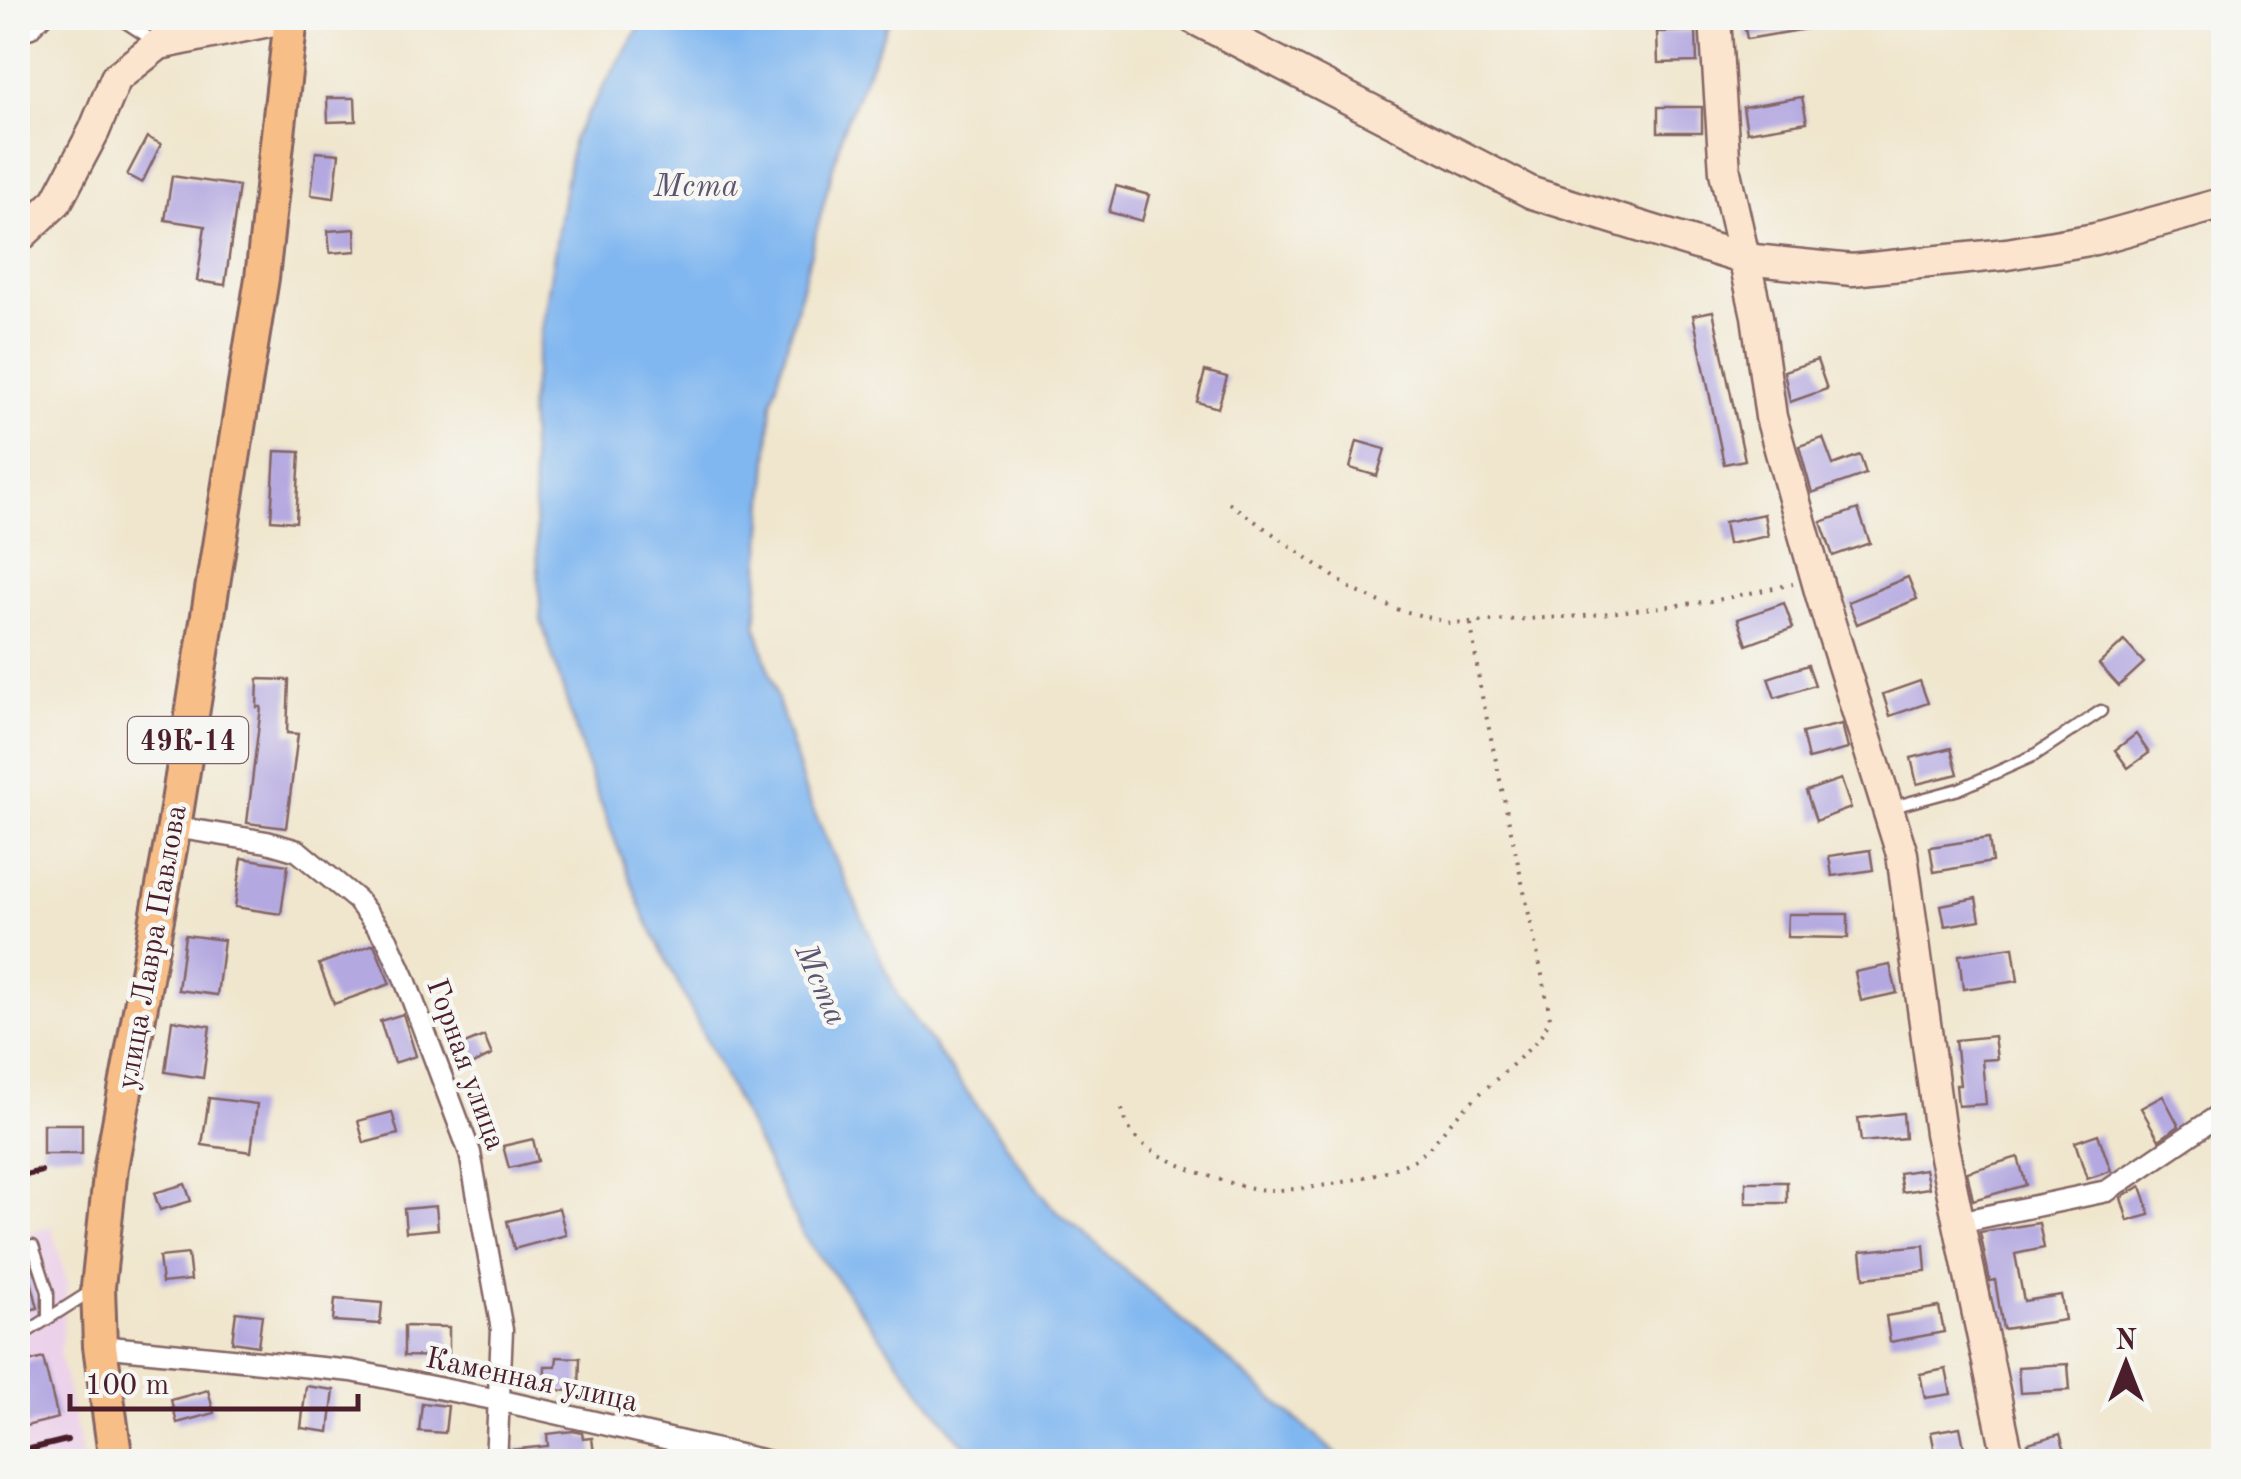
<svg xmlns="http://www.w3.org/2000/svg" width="2241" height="1479" font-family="'Old Standard TT',serif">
<rect width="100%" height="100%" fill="#f6f6f2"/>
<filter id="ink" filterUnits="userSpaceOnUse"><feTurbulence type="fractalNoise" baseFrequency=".01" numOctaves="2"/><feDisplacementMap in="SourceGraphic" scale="20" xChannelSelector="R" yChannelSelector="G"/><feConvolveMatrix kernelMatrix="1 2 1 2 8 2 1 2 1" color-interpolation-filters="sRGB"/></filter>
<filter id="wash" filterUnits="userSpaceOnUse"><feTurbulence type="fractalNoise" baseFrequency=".0048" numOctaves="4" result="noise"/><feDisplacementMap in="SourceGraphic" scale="40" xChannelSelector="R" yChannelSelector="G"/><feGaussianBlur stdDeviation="2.25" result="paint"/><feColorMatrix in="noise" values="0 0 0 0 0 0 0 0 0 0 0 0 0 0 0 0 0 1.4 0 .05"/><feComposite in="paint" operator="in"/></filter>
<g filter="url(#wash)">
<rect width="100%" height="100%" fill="#f0e6cd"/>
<!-- built -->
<polygon fill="#ecd1ea" points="52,1227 67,1284 60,1355 83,1460 18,1461 18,1235"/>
<!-- water -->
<polygon fill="#81b7f0" stroke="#666b8e" stroke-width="2.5" points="645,18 890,18 843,129 772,402 756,626 806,794 899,999 1049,1204 1344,1461 985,1461 959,1440 803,1235 644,915 591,778 541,620 529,408 573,138"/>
<g id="blocks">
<!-- building -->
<g fill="#b4a8e0">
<polygon points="1743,18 1823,18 1824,26 1747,39"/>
<polygon points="1696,31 1697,62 1658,63 1657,32"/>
<polygon points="1802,97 1807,122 1747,132 1743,107"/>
<polygon points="327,98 355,98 356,121 328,122"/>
<rect x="1658" y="107" width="44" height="25"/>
<polygon points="147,137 161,144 142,183 127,175"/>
<polygon points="316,152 339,154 334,198 311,195"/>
<polygon points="172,176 239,186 225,285 197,281 205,226 165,220"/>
<polygon points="1116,186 1149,195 1142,221 1109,212"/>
<polygon points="355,229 356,251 330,253 328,231"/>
<polygon points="1713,311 1745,460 1724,464 1693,315"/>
<polygon points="1817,360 1827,389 1790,402 1784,371"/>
<polygon points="1205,371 1227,377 1218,408 1197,402"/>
<polygon points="1823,438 1833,465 1860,455 1866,474 1812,493 1799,446"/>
<polygon points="1357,441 1385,449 1377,476 1350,468"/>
<polygon points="275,451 300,452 296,522 271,520"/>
<polygon points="1858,509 1870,543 1833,556 1821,522"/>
<polygon points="1764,514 1768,536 1728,544 1724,522"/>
<polygon points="1908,577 1917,599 1857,624 1848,602"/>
<polygon points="1784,603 1793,628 1747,645 1738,619"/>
<polygon points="2124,641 2144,663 2119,686 2099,664"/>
<polygon points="1808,665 1815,685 1775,698 1768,678"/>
<polygon points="258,679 289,680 287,733 298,734 286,828 247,823 261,707 257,707"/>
<polygon points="1920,681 1928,703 1890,716 1883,694"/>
<polygon points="1842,724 1848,749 1808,759 1802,733"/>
<polygon points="2136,734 2149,753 2128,768 2115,750"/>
<polygon points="1951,748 1958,774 1917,784 1911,758"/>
<polygon points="1841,779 1851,808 1816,821 1806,791"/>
<polygon points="1989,838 1992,862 1934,872 1930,847"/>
<polygon points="1870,850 1873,870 1832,876 1829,856"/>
<polygon points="242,858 288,865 281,914 235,907"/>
<polygon points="1976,898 1980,920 1945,926 1941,905"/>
<polygon points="1788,914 1848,914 1848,938 1787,937"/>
<polygon points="185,935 224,940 217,995 178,990"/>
<polygon points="374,944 390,984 334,1004 319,964"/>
<polygon points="2013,947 2018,981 1963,989 1959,955"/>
<polygon points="1890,965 1897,993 1861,1001 1855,972"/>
<polygon points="403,1014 416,1056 394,1063 380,1021"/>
<polygon points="172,1020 210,1026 203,1078 165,1072"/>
<polygon points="484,1036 492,1055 464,1068 455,1048"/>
<polygon points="1994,1036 1997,1059 1982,1060 1986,1104 1958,1106 1956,1085 1960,1085 1955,1040"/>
<polygon points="2163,1096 2179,1126 2159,1140 2141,1108"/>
<polygon points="209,1098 257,1104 251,1152 202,1145"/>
<polygon points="392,1112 398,1134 364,1143 358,1121"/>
<polygon points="1903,1113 1905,1138 1861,1142 1858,1118"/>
<rect x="43" y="1124" width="39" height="30"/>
<polygon points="2098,1134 2111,1171 2087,1179 2075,1142"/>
<polygon points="533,1139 538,1161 509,1168 503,1146"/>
<polygon points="2018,1157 2026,1185 1973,1200 1967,1172"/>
<polygon points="1925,1169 1929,1188 1902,1192 1899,1173"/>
<rect x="1746" y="1182" width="41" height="21"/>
<polygon points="185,1184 191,1201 160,1210 154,1193"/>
<polygon points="2141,1186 2150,1215 2128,1221 2121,1198"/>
<polygon points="436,1206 438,1229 406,1232 404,1209"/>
<polygon points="559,1208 566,1235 514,1249 507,1221"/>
<polygon points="2039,1223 2044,1248 2015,1254 2024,1301 2061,1295 2065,1320 2003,1329 1995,1280 1990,1281 1980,1232"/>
<polygon points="1924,1245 1926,1271 1864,1278 1861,1251"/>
<polygon points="188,1254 191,1280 162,1283 159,1257"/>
<polygon points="25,1257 38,1308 18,1312 18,1259"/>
<polygon points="335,1299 382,1303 380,1324 333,1321"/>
<polygon points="1939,1307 1944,1332 1890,1342 1886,1316"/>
<polygon points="236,1312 262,1315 258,1346 232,1342"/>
<polygon points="404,1326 449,1327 449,1357 404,1356"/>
<polygon points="557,1357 580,1358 579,1391 544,1390 545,1366 556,1366"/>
<polygon points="43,1358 58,1418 18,1428 18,1365"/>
<polygon points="2068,1364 2070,1390 2020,1393 2018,1367"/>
<polygon points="1946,1369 1951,1394 1925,1398 1920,1374"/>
<polygon points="306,1386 334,1390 329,1432 301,1428"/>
<polygon points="208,1390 214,1413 177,1423 171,1400"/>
<polygon points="422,1403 448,1406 445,1433 419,1431"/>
<polygon points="1960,1427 1967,1462 1937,1462 1931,1432"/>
<polygon points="573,1431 582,1433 583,1439 592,1438 595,1462 510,1462 510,1450 548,1446 547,1434"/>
<polygon points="2060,1434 2068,1462 2033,1462 2028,1443"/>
</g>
</g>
</g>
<g filter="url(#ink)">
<use href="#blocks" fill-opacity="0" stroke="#846564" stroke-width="2.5"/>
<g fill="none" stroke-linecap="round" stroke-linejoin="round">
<!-- lane casing -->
<g stroke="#846564" stroke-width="15">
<g id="lane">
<polyline points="119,18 154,41"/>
<polyline points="18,36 32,32 46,18"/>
<polyline points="1889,808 1959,789 2033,756 2101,711"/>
<polyline points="18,1250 33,1246 48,1292 48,1318"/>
<polyline points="18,1332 30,1330 93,1290"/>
</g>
</g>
<!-- street casing -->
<g stroke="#846564" stroke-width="25">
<g id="street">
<polyline points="174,827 267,842 298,851 357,900 387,939 404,977 470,1153 502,1330 496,1462"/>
<polyline points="1959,1222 2107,1191 2224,1112"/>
<polyline points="100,1346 352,1371 498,1400 770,1462"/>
</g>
</g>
<!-- secondary casing -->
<g stroke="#846564" stroke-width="35">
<g id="secondary">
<polyline points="1193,18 1532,193 1745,259 1852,270 2007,254 2095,239 2224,203"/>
<polyline points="1715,18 1725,172 1757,316 1771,417 1822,598 1902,854 1940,1133 2009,1462"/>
<polyline points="18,238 57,201 94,131 116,78 159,44 283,18"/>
</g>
</g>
<!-- primary casing -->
<g stroke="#846564" stroke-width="38">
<polyline id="primary" points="116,1462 100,1346 98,1287 111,1167 174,827 262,278 291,18"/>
</g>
<!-- path -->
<g stroke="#846564" stroke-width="4" stroke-dasharray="2.5 8" stroke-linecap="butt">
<polyline points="1229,503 1353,590 1396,609 1450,623 1584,616 1712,601 1793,584"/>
<path d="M 1122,1109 C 1125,1119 1128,1129 1135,1137 C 1156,1161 1237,1189 1269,1190 C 1308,1191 1377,1178 1412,1161 C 1430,1152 1441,1132 1455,1118 C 1483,1088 1518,1064 1543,1033 L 1550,1018 L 1545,989 L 1480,687 L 1471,624"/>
</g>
<!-- lane -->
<use href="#lane" stroke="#fff" stroke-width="10"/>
<!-- street -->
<use href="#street" stroke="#fff" stroke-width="20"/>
<!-- secondary -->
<use href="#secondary" stroke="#fce5cf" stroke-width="30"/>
<!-- primary -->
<use href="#primary" stroke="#f7be87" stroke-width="32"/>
<!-- rail -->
<g stroke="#4a1f2b" stroke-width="6">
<polyline points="18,1177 41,1171"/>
<polyline points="18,1452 67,1440"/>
</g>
</g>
</g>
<g text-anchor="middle" stroke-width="9" stroke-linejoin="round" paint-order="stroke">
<!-- shield labels -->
<rect fill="#f6f6f2" stroke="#7e6067" stroke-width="2.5" x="128" y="717" width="120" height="46" rx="8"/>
<g font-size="28" font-weight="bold" fill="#4a1f2b">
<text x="188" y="750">49К-14</text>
</g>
<!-- street labels -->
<g font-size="30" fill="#4a1f2b" stroke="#f6f6f2">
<text transform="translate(151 947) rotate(-80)" y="10">улица Лавра Павлова</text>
<text transform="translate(467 1064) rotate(70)" y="10">Горная улица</text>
<text transform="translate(532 1379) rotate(12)" y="10">Каменная улица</text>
</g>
<!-- water labels -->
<g font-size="32" font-style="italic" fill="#5d5470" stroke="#f6f6f2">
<text x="696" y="196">Мста</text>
<text transform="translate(822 984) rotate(66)" y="11">Мста</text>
</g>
</g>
<!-- margin -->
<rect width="2241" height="1479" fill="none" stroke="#f6f6f2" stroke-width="60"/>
<!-- north arrow -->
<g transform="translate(2126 1364)" stroke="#f6f6f2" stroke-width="8" paint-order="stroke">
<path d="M0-8L18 38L0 25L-18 38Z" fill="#4a1f2b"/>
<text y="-15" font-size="28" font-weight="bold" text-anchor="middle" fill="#4a1f2b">N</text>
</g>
<!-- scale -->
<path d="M70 1394v15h288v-15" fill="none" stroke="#4a1f2b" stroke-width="5"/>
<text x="85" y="1394" font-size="30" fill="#4a1f2b" stroke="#f6f6f2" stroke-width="8" paint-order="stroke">100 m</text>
</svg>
